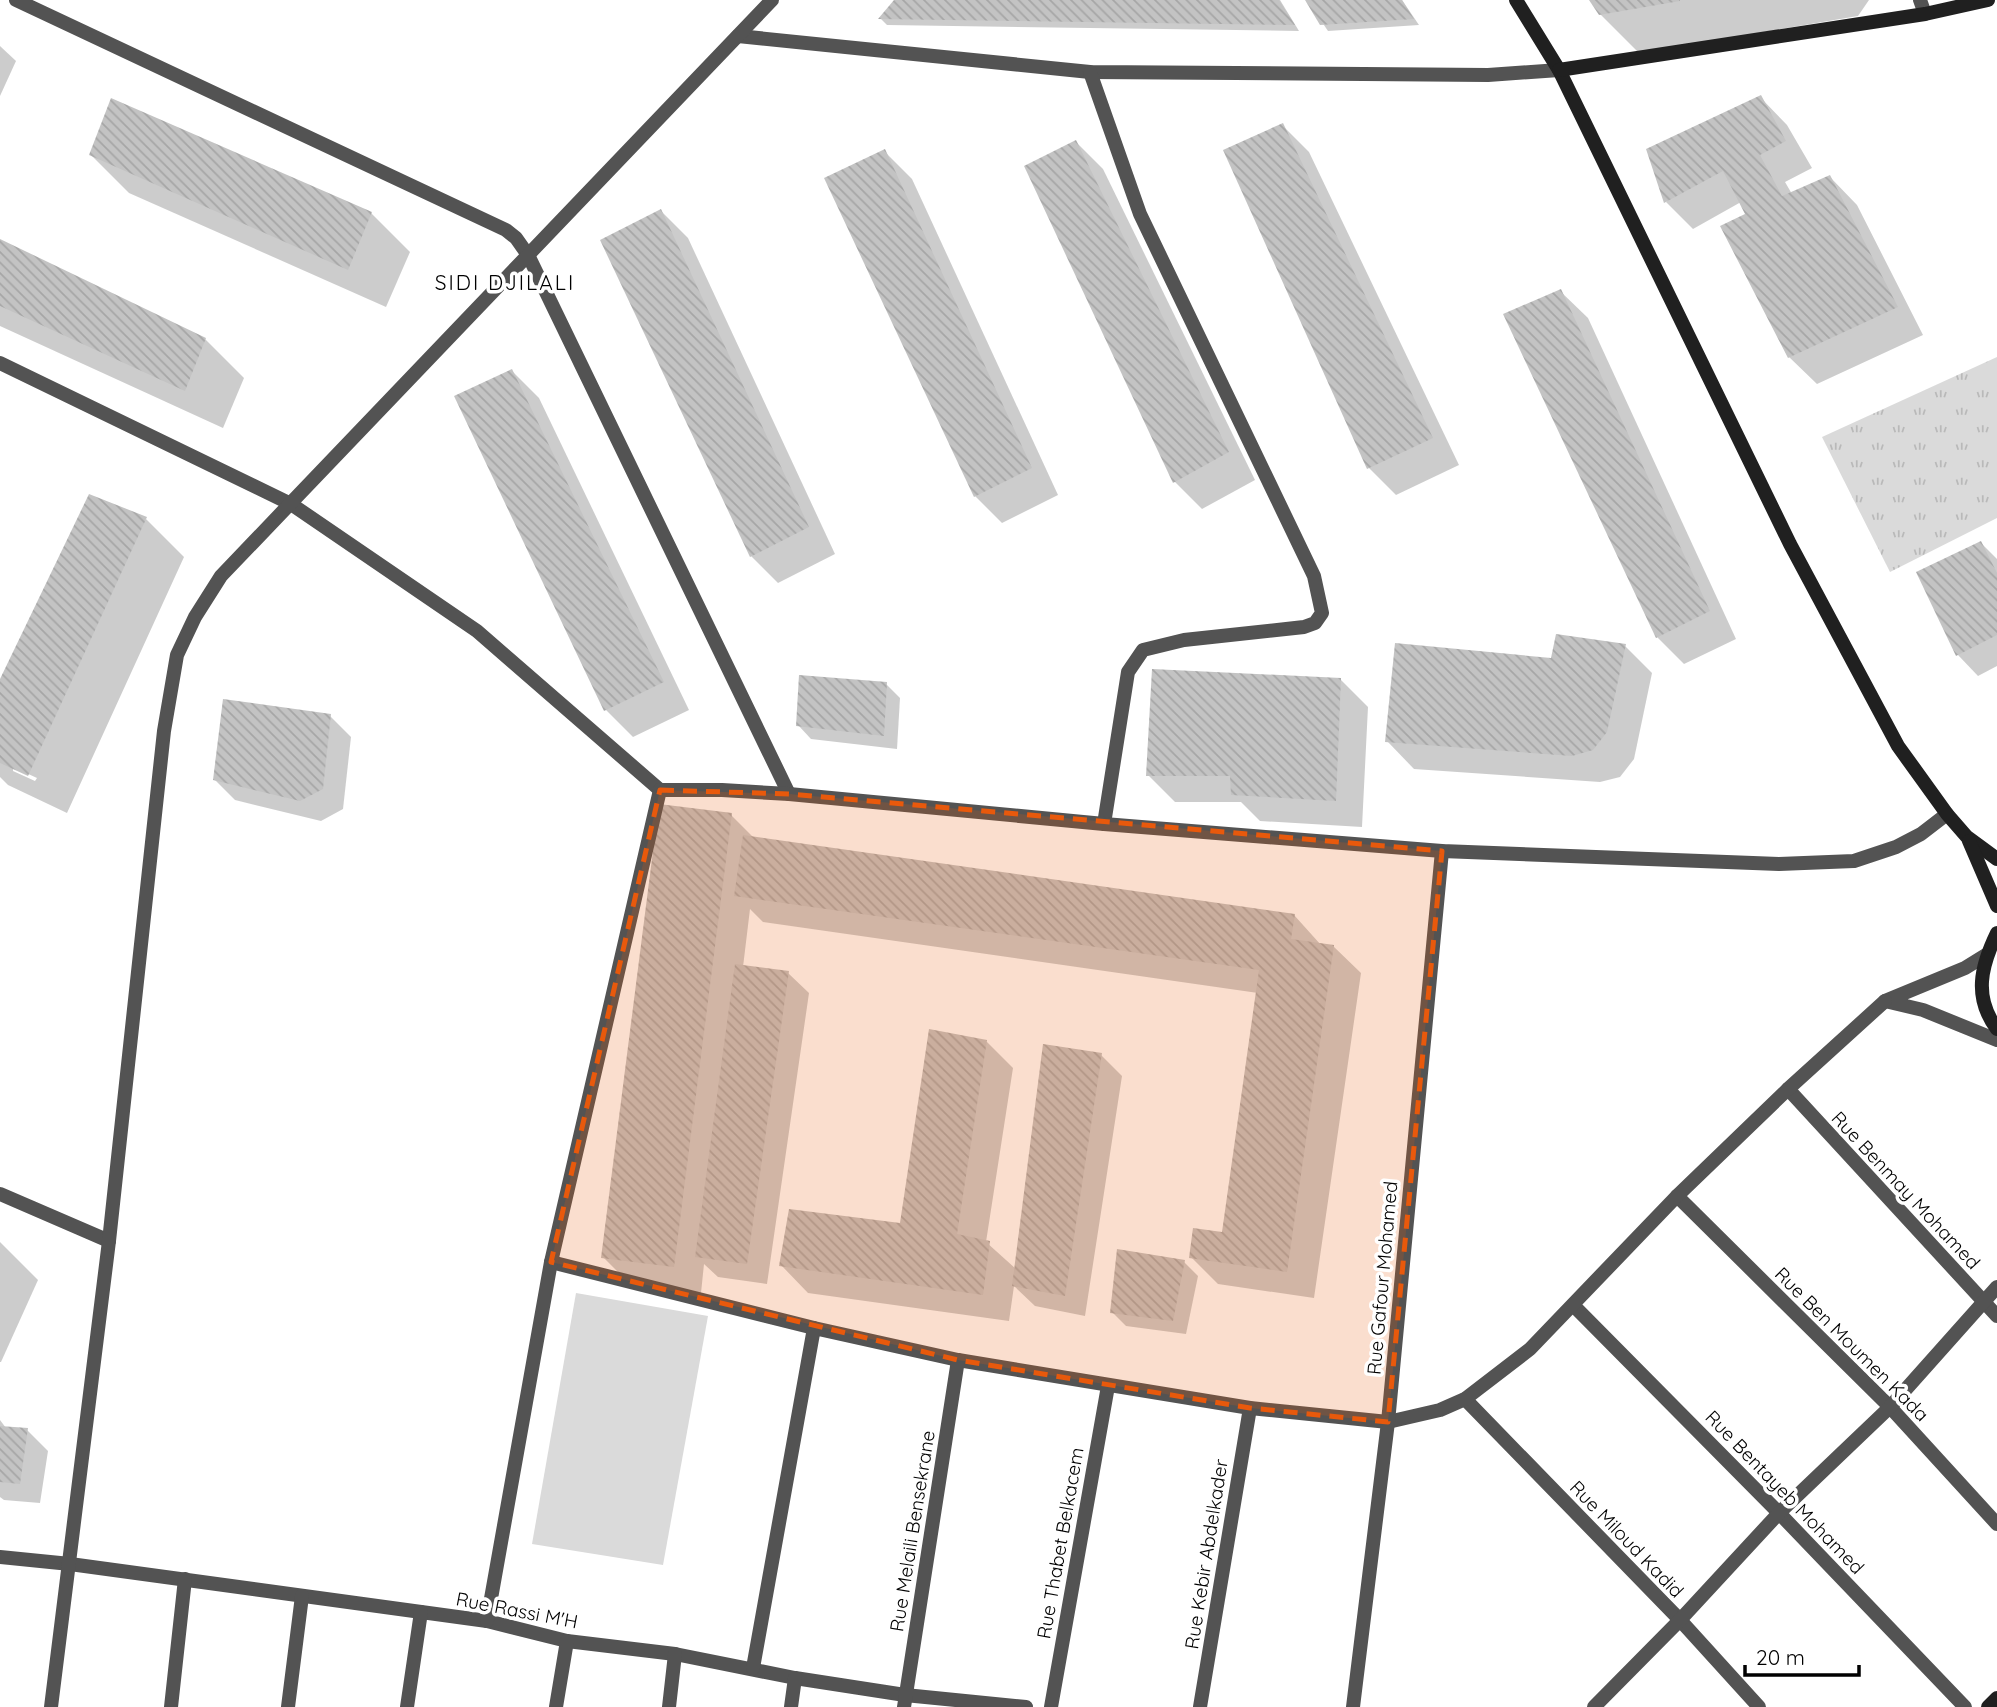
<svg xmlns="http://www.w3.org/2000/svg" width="1997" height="1707" font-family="Quicksand,sans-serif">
<defs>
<pattern id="park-tufts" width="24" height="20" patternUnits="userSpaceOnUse" patternTransform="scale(1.75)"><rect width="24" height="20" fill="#dadada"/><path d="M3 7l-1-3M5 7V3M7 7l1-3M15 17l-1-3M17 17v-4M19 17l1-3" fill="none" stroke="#b9b9b9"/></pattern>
<pattern id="building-back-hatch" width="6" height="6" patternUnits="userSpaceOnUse" patternTransform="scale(1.75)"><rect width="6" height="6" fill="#c3c3c3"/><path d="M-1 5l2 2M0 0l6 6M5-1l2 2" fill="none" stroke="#a6a6a6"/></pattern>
</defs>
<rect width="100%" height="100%" fill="#fff"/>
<!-- grass -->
<polygon fill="#dadada" points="576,1293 708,1316 663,1565 532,1544"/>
<!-- park -->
<polygon fill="url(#park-tufts)" points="1997,357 1997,518 1890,572 1822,437"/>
<!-- shadow -->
<g fill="#0003" fill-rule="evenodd">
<polygon points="896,0 1280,0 1299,31 887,25 881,19"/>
<polygon points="1307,0 1402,0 1419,25 1328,31"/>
<polygon points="1591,0 1869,0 1858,16 1639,53 1600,14"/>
<polygon points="0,46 16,61 0,96"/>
<polygon points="1760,97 1787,125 1812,168 1785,182 1792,194 1830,177 1857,205 1923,335 1817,384 1789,357 1748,214 1741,202 1693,229 1666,202"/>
<polygon points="1282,125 1309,152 1459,465 1396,495 1369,468"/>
<polygon points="1076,142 1103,169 1255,480 1202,509 1175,482"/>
<polygon points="885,152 912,179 1058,495 1002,523 975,496"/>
<polygon points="91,155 371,213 410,252 386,307 129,193"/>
<polygon points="661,211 688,238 835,554 778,583 751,556"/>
<polygon points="0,241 205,339 244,378 223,428 0,326"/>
<polygon points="1560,291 1588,318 1736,639 1684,664 1657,637"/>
<polygon points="512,371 539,398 689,710 633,737 606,710"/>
<path d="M 146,519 L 184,557 L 67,813 L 8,785 L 0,777 L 0,683 ZM 13,767 L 37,778 L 35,781 L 13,771 Z"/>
<polygon points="1981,543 1997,559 1997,666 1978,676 1958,655 1918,573"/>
<polygon points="1625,646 1652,673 1634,759 1620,777 1600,782 1414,769 1387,741 1552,660"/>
<polygon points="1341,680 1368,707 1362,827 1260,821 1241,802 1175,802 1148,775"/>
<polygon points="886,684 900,698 897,749 811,739 798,725"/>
<polygon points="330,716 351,737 343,809 321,821 235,800 215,780"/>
<polygon points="731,815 755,839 1294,915 1321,945 1333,946 1361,973 1314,1298 1218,1284 1191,1257 1223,1234 1258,993 763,922 750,909 743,967 788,973 809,993 767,1284 718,1277 704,1264 701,1293 630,1284 603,1257"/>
<polygon points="986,1041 1013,1068 986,1242 1016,1269 1101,1055 1122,1076 1085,1316 1035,1306 1014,1286 1009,1321 808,1293 781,1265 902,1225"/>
<polygon points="0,1242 38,1280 1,1362 0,1362"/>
<polygon points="1184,1262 1198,1276 1186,1334 1126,1326 1112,1312"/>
<polygon points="0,1420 6,1428 27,1430 48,1451 40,1503 4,1500 0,1497"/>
</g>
<!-- building -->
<g fill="url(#building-back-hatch)">
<polygon points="894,0 1279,0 1295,25 878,19"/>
<polygon points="1305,0 1402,0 1414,19 1320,25"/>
<polygon points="1589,0 1680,0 1680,1 1599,15"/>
<polygon points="1761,95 1786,141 1760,155 1782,196 1830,175 1898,307 1788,358 1720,226 1745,214 1723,171 1664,203 1646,149"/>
<polygon points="111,98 372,212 348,270 89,155"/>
<polygon points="1283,123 1433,438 1367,469 1223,150"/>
<polygon points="1076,140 1229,452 1173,483 1024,166"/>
<polygon points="885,149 1032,468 974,497 824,178"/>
<polygon points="661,209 809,527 750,557 600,240"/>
<polygon points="0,239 206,338 185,391 0,306"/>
<polygon points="1561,289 1710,611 1656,638 1503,314"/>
<polygon points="512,369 664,682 604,711 454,396"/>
<polygon points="89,494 147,517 28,776 0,763 0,679"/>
<polygon points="1981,541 1997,573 1997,635 1956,656 1916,572"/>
<polygon points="1556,634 1626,644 1607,732 1593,750 1572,756 1385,742 1395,643 1551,658"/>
<polygon points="1152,669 1341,678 1336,801 1231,795 1230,776 1146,776"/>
<polygon points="799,675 887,682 884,736 796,726"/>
<polygon points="223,699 331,714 323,789 300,801 213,780"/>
<polygon points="659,804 732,813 674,1267 601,1258"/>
<polygon points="743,835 1295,914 1291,939 1334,945 1287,1272 1189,1258 1193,1228 1222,1232 1259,970 734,896"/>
<polygon points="735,964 789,971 747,1264 695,1257"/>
<polygon points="929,1029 987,1040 957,1234 990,1241 983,1295 779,1266 789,1209 900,1223"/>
<polygon points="1043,1044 1102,1053 1065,1296 1012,1286"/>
<polygon points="1117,1249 1185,1260 1173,1321 1110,1313"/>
<polygon points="0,1426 28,1428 20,1484 0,1482"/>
</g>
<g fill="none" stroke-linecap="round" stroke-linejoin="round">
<!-- minor -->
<g stroke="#535353" stroke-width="14">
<polyline points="16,0 506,230 516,238 528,255 789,794"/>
<polyline points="1920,0 1925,14"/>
<polyline points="738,36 1090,72 1488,75 1559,70"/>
<polyline points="1090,72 1140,214 1314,576 1322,613 1315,623 1304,627 1184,640 1143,650 1128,672 1104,824"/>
<polyline points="0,363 291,504 477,631 660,790 722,790 789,794 1104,824 1442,851 1779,864 1854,861 1896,847 1921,834 1947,814"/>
<polyline points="1986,955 1965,968 1885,1001 1923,1010 1997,1040"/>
<polyline points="1788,1089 1997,1316"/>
<polyline points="0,1194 109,1241"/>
<polyline points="1677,1196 1890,1407 1997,1524"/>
<polyline points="551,1262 814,1328"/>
<polyline points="1574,1306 1779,1513 1965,1707"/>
<polyline points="1465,1399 1680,1620 1759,1707"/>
<polyline points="0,1557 70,1564 487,1621 567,1641 675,1654 795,1678 905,1695 1026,1707"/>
<polyline points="487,1621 551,1262 660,790"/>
<polyline points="753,1668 814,1328 958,1360 1250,1408 1388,1422 1440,1410 1465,1399 1530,1349 1677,1196 1788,1089 1885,1001"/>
<polyline points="51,1707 109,1241 164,731 177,655 195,617 221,576 772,0"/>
<polyline points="171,1707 185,1579"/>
<polyline points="288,1707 302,1596"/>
<polyline points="407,1707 421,1612"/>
<polyline points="556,1707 567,1641"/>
<polyline points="669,1707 675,1654"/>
<polyline points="791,1707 795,1678"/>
<polyline points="904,1707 958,1360"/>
<polyline points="1051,1707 1108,1386"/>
<polyline points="1200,1707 1250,1408"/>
<polyline points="1353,1707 1388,1422 1442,851"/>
<polyline points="1594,1707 1680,1620 1779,1513 1890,1407 1997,1287"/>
</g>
<!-- secondary -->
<g stroke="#202020" stroke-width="14">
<polyline points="1516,0 1559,70 1790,544 1898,746 1947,814 1967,837 1997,859"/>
<polyline points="1559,70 1925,14 1988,0"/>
<polyline points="1969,841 1997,906"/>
<path d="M 1997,933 C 1981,966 1973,997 1997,1029"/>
<polyline points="1988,1707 1997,1698"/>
</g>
</g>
<!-- marked area -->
<path fill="#e8590c" fill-opacity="0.2" stroke="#e8590c" stroke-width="5" stroke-dasharray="14 9" stroke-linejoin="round" d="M 660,790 L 789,794 L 1442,851 L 1388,1422 L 1250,1408 L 958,1360 L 551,1262 Z"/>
<g text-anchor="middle" stroke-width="7" stroke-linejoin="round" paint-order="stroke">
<!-- street labels -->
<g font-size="19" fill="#000" stroke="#fff">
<text transform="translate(1906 1190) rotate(47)" y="7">Rue Benmay Mohamed</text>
<text transform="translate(1382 1278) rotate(-85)" y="7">Rue Gafour Mohamed</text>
<text transform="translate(1852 1344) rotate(45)" y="7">Rue Ben Moumen Kada</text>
<text transform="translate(1785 1492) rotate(46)" y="7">Rue Bentayeb Mohamed</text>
<text transform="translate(912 1531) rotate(-81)" y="7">Rue Melaili Bensekrane</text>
<text transform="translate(1627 1539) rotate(46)" y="7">Rue Miloud Kadid</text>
<text transform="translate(1060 1543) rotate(-80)" y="7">Rue Thabet Belkacem</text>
<text transform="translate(1206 1554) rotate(-81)" y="7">Rue Kebir Abdelkader</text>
<text transform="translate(517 1610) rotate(11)" y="7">Rue Rassi M'H</text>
</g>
<!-- neighbourhood labels -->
<g font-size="21" letter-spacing="2" fill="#000" stroke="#fff">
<text x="505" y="290">SIDI DJILALI</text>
</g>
</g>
<!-- scale -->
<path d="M1745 1665v10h114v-10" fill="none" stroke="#000000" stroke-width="3.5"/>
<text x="1756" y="1665" font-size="21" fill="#000000" stroke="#ffffff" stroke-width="5" paint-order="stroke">20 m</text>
</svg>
